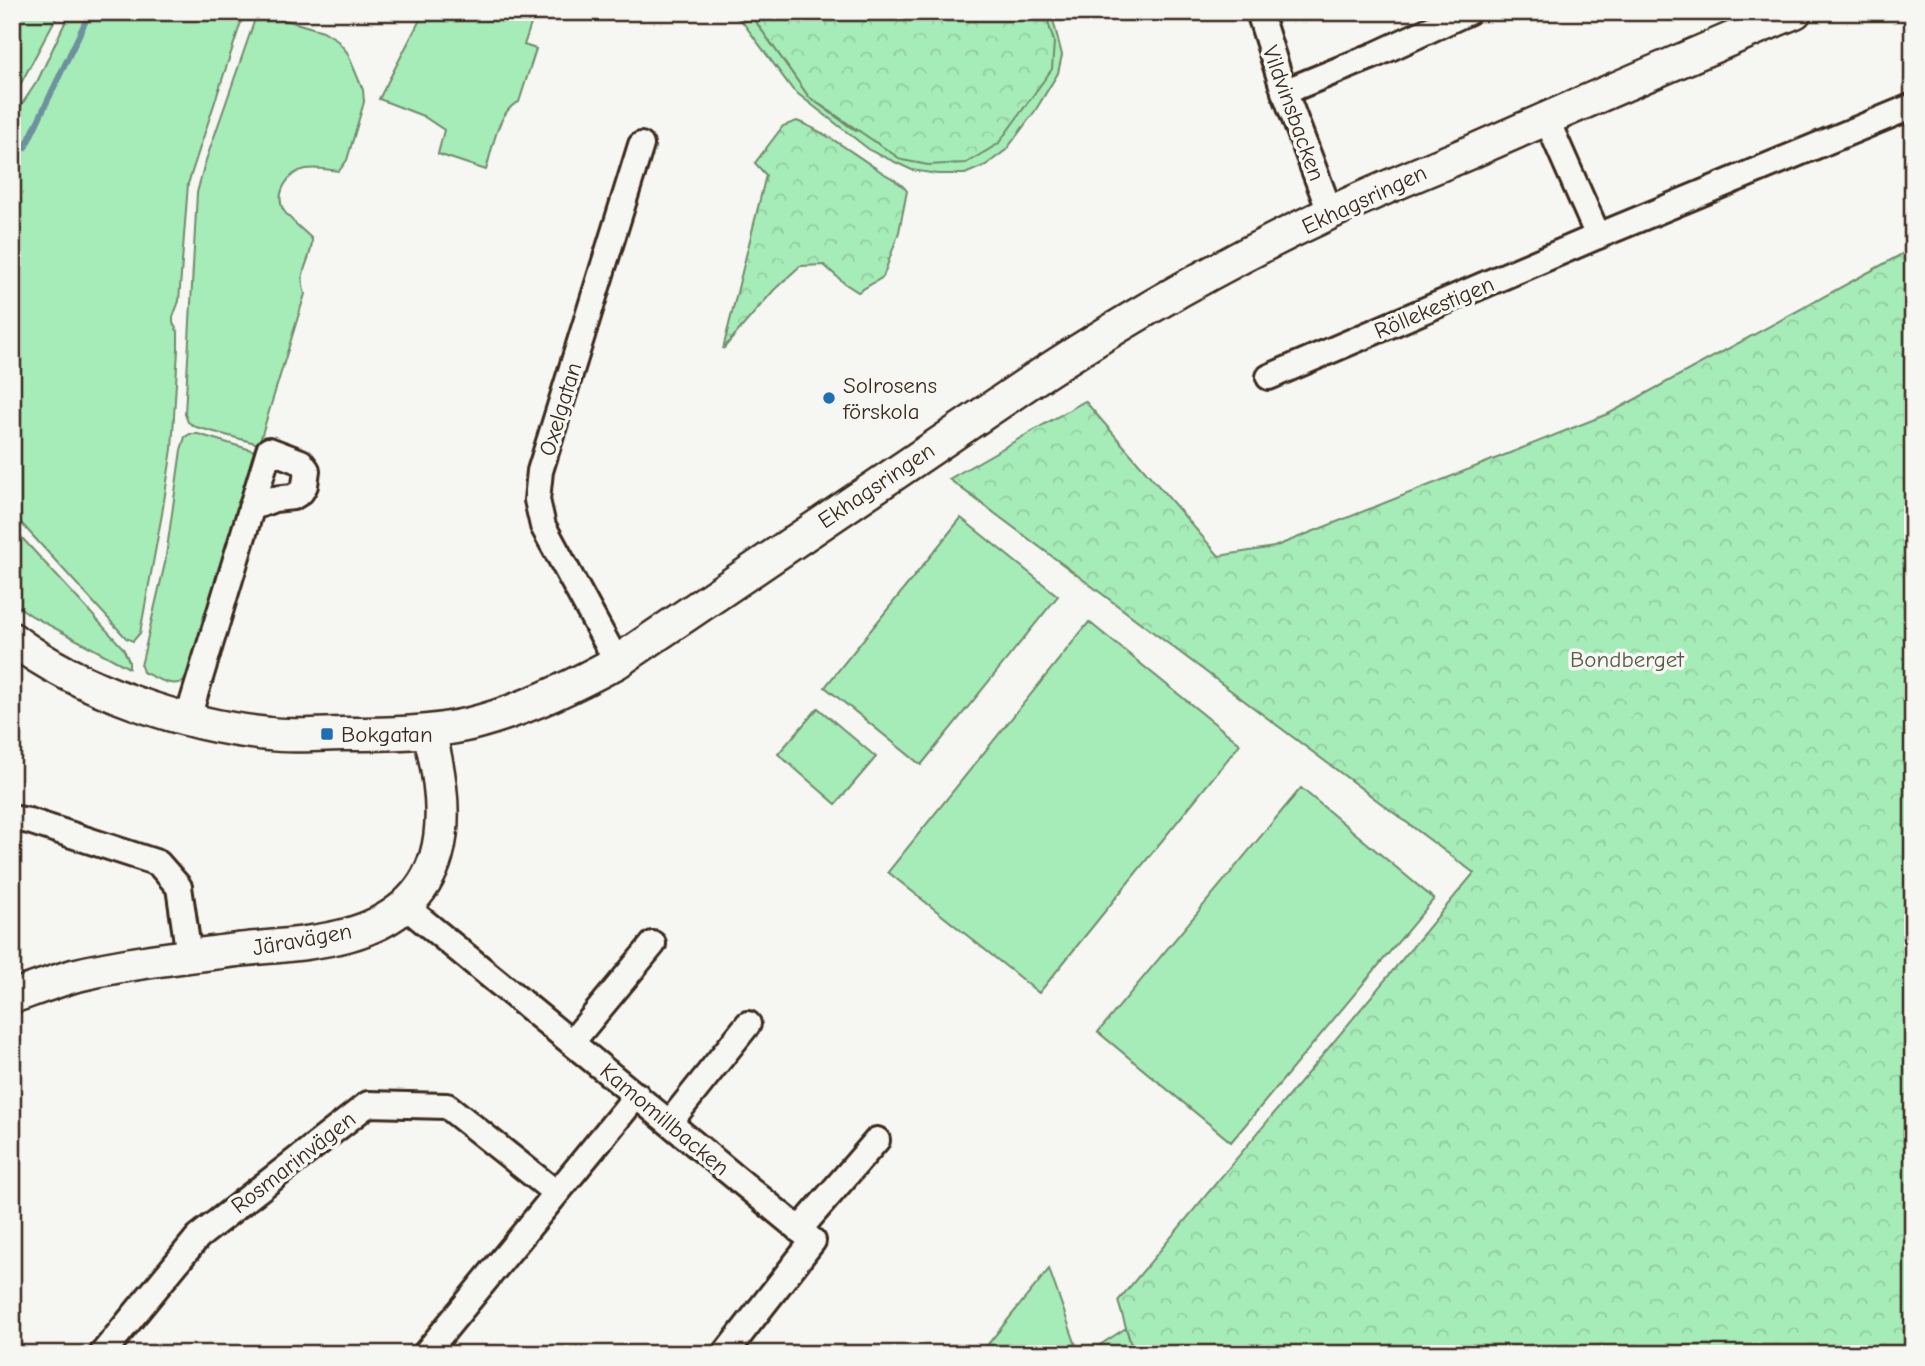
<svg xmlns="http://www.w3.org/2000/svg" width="1925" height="1366" font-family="'Comic Neue',sans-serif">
<defs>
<pattern id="forest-crowns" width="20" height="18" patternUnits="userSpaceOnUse" patternTransform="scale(1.75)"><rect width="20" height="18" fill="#a6ecb8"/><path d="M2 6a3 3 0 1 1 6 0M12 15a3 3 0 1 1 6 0" fill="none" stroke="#90cb9e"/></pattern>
</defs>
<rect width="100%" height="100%" fill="#f6f6f2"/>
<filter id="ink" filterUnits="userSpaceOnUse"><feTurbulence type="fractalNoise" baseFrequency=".0143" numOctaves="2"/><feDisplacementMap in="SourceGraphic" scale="14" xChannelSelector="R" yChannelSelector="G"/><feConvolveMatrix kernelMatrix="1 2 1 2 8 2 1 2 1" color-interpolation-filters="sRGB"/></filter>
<g filter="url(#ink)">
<!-- green -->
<g fill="#a6ecb8" stroke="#708b6b" stroke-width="2">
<polygon points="12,12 59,12 12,100"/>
<polygon points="70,12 240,12 243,16 188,184 179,301 173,317 173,323 178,332 178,350 172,449 162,514 140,633 133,641 126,638 12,513 12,119 38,80"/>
<path d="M 424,12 L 535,12 L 524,45 L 536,49 L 519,102 C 498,109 492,151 486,170 L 438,154 L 444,130 L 423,116 L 379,99 Z"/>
<polygon points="726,12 749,12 809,97 856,131 1054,42 1045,12 1051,12 1062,55 1058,73 1035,111 1006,150 986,165 965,174 937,174 912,170 871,151 793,90 741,20"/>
<path d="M 261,13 L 323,31 L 336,39 L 347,52 L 363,90 L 364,102 L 347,160 L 339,171 C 328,170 317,167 306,169 C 288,172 274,194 284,211 C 291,221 303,230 312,239 C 312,263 297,268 305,294 L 259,444 L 196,427 L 188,422 L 185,414 L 197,193 L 204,166 L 254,22 L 257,15 Z"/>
<path d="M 190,434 L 198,434 L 258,452 L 189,677 C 176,691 158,679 143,672 L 141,666 L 165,563 L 181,450 L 185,437 Z"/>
<polygon points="961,518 1058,596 921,765 825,687"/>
<polygon points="12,527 123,648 129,661 129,668 32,616 12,602"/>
<polygon points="1089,622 1240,744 1039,993 888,872"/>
<polygon points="818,708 876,757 836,804 778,754"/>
<polygon points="1301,788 1434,899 1231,1142 1098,1032"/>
<polygon points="1049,1269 1079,1354 980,1354"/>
<polygon points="1126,1328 1134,1354 1086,1354"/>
</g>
<!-- forest -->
<g fill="url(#forest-crowns)" stroke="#708b6b" stroke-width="2">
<polygon points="749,12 1045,12 1054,42 1052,69 998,144 966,163 928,165 902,160 809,97"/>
<path d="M 797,121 C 827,133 851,152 877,169 C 888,177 899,180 907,191 L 899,232 L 883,277 L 858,292 L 844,283 L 824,265 L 800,266 L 774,290 L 723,349 L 766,175 L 755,163 L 783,126 Z"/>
<polygon points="1913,248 1913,1354 1134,1354 1118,1301 1474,873 949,479 1085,401 1219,556 1274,547 1610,413"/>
</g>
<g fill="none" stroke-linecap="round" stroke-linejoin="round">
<!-- stream -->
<polyline stroke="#6e929d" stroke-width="6" points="25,148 90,12"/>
<!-- minor casing -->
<g stroke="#3b2a1e" stroke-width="30">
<g id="minor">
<polyline points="1259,12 1282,85 1330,212"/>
<polyline points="1284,92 1375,55 1468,12"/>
<polyline points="1546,118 1598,236"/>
<polyline points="1269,377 1598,236 1913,106"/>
<polyline points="617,662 543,526 537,500 540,471 641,145"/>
<polyline points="189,720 193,701 269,450 301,462 307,470 305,485 301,492 293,497 274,499 251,508"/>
<polyline points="12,818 29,821 158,863 179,887 189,956"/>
<polyline points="405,906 813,1241 725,1354"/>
<polyline points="572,1042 653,944"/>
<polyline points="670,1122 748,1024"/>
<polyline points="799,1230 877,1140"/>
<polyline points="102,1354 198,1237 368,1104 447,1106 556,1193"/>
<polyline points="425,1354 637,1095"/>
</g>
</g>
<!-- tertiary casing -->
<g stroke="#3b2a1e" stroke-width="37">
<g id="tertiary">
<path d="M 12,639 C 79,690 185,726 269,734 C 293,737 319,734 343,734 C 386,734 428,734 470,724 C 522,711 570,688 617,662 L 1027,384 C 1124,320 1226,261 1332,212 C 1378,190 1426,171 1473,151 C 1580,104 1687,57 1795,12"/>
<path d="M 12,997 C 32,990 53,982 73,976 C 121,964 172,958 221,952 C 263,946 306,946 347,935 C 452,906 453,820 429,732"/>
</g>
</g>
<!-- minor -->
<use href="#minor" stroke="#f6f6f2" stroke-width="24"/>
<!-- tertiary -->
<use href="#tertiary" stroke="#f6f6f2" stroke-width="32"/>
</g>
</g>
<!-- markers -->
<g fill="#1f6fb2" stroke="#f6f6f2" stroke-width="2.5">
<circle cx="829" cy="398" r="7"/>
<rect x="320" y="727" width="14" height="14" rx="3.5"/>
</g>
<g text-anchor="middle" stroke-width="7" stroke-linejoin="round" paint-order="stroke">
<!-- street labels -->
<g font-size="23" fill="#3b2a1e" stroke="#f6f6f2">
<text transform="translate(1294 113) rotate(70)" y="8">Vildvinsbacken</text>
<text transform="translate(1364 199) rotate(-25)" y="8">Ekhagsringen</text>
<text transform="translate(1434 307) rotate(-23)" y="8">Röllekestigen</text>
<text transform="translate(560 409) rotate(-73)" y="8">Oxelgatan</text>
<text transform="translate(876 485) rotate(-34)" y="8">Ekhagsringen</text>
<text transform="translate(302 939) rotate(-10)" y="8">Järavägen</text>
<text transform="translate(665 1119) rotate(40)" y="8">Kamomillbacken</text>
<text transform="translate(293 1162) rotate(-38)" y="8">Rosmarinvägen</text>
</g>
<!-- poi labels -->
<g font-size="23" fill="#3b2a1e" stroke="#f6f6f2" text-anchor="start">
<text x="843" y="393">Solrosens<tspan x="843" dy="26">förskola</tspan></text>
<text x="341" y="742">Bokgatan</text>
</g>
<!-- park labels -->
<g font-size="23" fill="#565a44" stroke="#f6f6f2">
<text x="1627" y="667">Bondberget</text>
</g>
</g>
<!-- margin -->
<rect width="1925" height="1366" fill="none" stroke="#f6f6f2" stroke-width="42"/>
<rect x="21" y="21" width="1883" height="1324" fill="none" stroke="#3b2a1e" stroke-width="2.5" filter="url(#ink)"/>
</svg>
